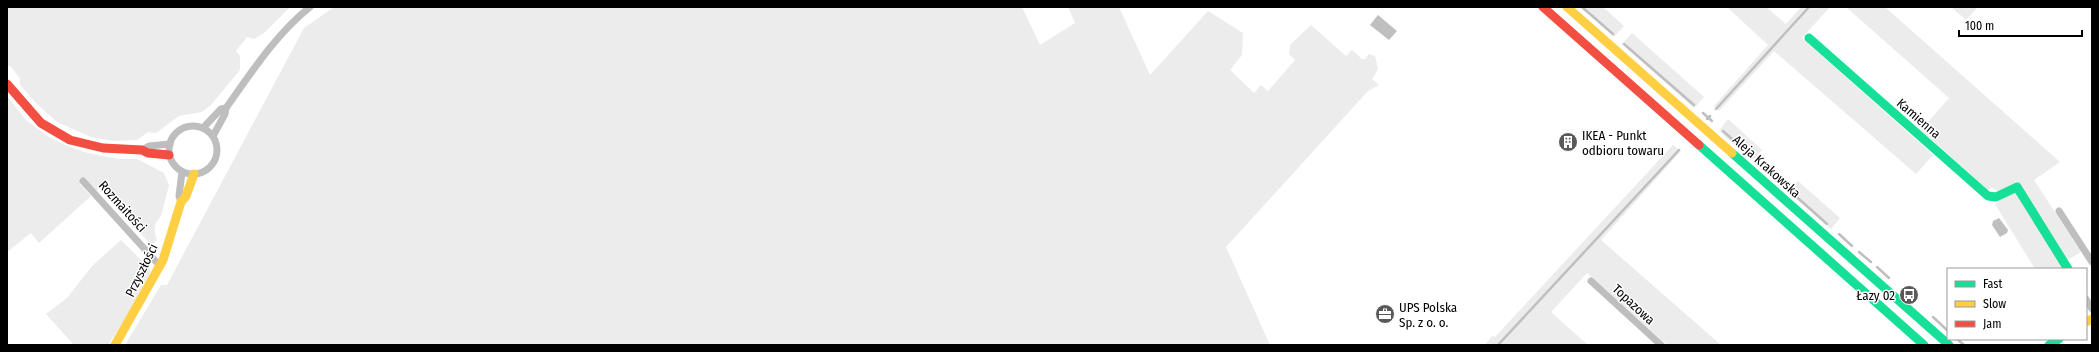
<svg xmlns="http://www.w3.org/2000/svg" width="2099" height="352" font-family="'Fira Sans Condensed',sans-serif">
<rect width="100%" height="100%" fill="#fff"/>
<!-- green -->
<g fill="#ececec">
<polygon points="7,7 290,7 264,33 254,39 247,37 236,51 240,56 240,70 211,105 202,112 179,116 156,133 148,132 137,140 114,141 91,137 57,122 36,103 20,85 20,78 10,66 7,66"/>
<polygon points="334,7 1022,7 1040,45 1075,23 1068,7 1119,7 1150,75 1208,11 1243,33 1242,55 1230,70 1254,93 1261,85 1268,91 1295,60 1289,54 1290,45 1311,25 1346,56 1352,50 1362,59 1365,59 1369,54 1375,56 1378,69 1372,79 1379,85 1368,91 1226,247 1270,345 125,345 161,285 167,285 304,28"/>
<polygon points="1580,7 1603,7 1624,26 1614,37"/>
<polygon points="1727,7 1766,7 1786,24 1801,7 1830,7 1802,38 1933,155 1916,174 1774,51 1719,111 1714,106 1768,45"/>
<polygon points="1846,7 1885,7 2060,162 2034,180 2081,252 2066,261 2018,181 1999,193 1992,187 1988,190 1921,130 1949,98"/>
<polygon points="1951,7 1978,7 1966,20"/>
<polygon points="1632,33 1704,97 1694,108 1622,44"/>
<path d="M 7,96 L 26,120 L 49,137 L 65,145 L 88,153 L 119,159 L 137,159 L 164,173 L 169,185 L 161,216 C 154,222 153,231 157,240 L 152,246 L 100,188 L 96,191 L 85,179 L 80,184 L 91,196 L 39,243 L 31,233 L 7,252 Z"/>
<polygon points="1728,119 1762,150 1754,159 1751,159 1719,131"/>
<polygon points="1673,145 1681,151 1601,240 1721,345 1667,345 1587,273 1551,312 1588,345 1485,345 1492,336 1495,337"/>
<polygon points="1764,161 1793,186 1798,181 1840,218 1831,229 1759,166"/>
<polygon points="2015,191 2064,269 2035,269 1995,204"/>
<polygon points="121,240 150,269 150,273 123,322 108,345 74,345 46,314 67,298 93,265"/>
</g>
<!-- water -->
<g fill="#bfbfbf">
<polygon points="1378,15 1397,31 1389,40 1370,25"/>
<polygon points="1999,218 2008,230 2007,233 2000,237 1992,225 1993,221"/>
</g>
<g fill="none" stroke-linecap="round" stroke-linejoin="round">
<!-- stream -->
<g stroke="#bfbfbf" stroke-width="2.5">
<polyline points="1582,7 1613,34"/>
<polyline points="1624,44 1694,105"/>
<polyline points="1716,109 1809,7"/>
<polyline points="1703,113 1712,121"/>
<polyline points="1707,119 1710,116"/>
<polyline points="1723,131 1752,157"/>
<polyline points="1762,166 1827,224"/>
<polyline points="1839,234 1852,246"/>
<polyline points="1859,252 1871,262"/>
<polyline points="1877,267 1889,278"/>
<polyline points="1933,317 1948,331"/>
<polyline points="1957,339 1964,345"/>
<polyline points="1498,345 1679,150"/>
</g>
<!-- street -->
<g stroke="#bebebe" stroke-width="7">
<circle cx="193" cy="150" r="24"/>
<polyline points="203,128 221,109 226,108"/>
<path d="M 213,136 L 225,114 L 226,108 C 251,73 276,34 310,7"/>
<polyline points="142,150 149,146 170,144"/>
<polyline points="83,181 160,266"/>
<polyline points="181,202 179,196 182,172"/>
<polyline points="2059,211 2092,262"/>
<polyline points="1591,281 1661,345"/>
<polyline points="2086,299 2092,309"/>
</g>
<!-- fast -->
<g stroke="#16e098" stroke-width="9">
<polyline points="1809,38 1988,196 1996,197 2017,187 2068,269"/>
<polyline points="1699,145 1924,345"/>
<polyline points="1732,153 1949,345"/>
<polyline points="2049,345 2059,339"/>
</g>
<!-- slow -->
<g stroke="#ffcf43" stroke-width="9">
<polyline points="1567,7 1732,153"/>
<polyline points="2086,322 2092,319"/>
<polyline points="115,345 163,260 181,202 186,196 194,174"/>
</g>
<!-- jam -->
<g stroke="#f24e42" stroke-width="9">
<polyline points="1543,7 1699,145"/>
<polyline points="7,84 41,123 70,140 103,148 142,150 148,153 169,155"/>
</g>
</g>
<!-- icons -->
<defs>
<g id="building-disc" transform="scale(1)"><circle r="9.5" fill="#595959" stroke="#fff"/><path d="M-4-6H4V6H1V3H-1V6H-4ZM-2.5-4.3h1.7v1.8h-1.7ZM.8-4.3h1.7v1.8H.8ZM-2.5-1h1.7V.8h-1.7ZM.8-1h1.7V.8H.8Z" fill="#fff"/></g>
<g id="bus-disc" transform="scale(1)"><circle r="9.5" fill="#595959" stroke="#fff"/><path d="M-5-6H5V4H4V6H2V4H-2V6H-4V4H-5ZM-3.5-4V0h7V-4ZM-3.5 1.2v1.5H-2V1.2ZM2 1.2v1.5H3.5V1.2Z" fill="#fff"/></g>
<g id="office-disc" transform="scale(1)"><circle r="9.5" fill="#595959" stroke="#fff"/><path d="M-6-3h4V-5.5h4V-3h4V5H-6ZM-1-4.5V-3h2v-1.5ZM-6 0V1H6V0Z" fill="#fff"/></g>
</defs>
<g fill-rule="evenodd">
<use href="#building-disc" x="1568" y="142"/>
<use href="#bus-disc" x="1909" y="295"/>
<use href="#office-disc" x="1385" y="314"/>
</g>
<g text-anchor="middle" stroke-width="3" stroke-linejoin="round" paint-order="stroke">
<!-- street labels -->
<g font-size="13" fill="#000" stroke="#fff">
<text transform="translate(1919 118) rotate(41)" y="5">Kamienna</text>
<text transform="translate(1767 166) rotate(42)" y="5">Aleja Krakowska</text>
<text transform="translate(123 206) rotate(48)" y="5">Rozmaitości</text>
<text transform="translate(141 270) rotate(-64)" y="5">Przyszłości</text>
<text transform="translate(1634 304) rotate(43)" y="5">Topazowa</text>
</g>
<!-- poi labels -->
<g font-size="13" fill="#000" stroke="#fff" text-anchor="start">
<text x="1582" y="140">IKEA - Punkt<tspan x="1582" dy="15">odbioru towaru</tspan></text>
<text x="1895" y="300" text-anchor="end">Łazy 02</text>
<text x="1399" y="312">UPS Polska<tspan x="1399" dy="15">Sp. z o. o.</tspan></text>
</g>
</g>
<!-- border -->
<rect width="2099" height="352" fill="none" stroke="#000000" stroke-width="16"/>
<!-- legend -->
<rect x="1947" y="268" width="140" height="72" fill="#ffffff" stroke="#999999"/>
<rect x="1955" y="281" width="20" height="6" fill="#16e098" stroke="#999999"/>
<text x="1983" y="288" font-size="12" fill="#000000">Fast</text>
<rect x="1955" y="301" width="20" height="6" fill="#ffcf43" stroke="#999999"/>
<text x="1983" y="308" font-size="12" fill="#000000">Slow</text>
<rect x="1955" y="321" width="20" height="6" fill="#f24e42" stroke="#999999"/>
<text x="1983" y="328" font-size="12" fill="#000000">Jam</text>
<!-- scale -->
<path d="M1959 30v6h123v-6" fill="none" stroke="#000000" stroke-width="2"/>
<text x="1965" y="30" font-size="12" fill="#000000" stroke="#ffffff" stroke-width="3" paint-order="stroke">100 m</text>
</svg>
